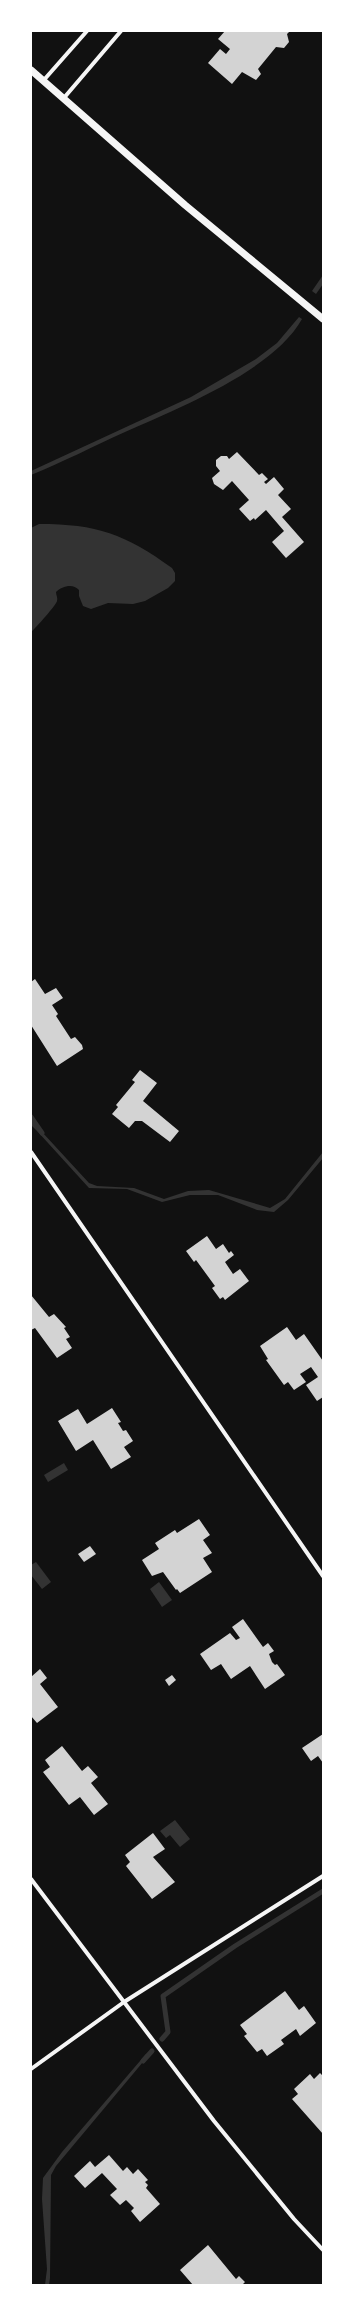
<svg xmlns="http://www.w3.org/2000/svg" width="354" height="2316" font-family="Roboto,sans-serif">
<rect width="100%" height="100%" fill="#111"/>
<!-- water -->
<g fill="#333">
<polygon points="323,275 323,284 316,294 312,291"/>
<path d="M 299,317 L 302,319 C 273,371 178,408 125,432 C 94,446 63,462 31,475 L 31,471 L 191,397 L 256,359 L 277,343 Z"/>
<path d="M 39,524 C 97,524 125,534 172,568 L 175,573 L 175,581 L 168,588 L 145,601 L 133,604 L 108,603 L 91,609 L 83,606 L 79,596 L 79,590 C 73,583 62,586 56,592 C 56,595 58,598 57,601 C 57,604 35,629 31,632 L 31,528 Z"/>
<polygon points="31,1120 89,1183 97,1186 134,1188 164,1199 188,1191 209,1190 270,1208 285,1199 323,1152 323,1158 288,1200 274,1212 257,1210 218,1195 190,1195 162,1202 127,1189 89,1188 38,1132 31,1125"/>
<polygon points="64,1463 68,1470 48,1482 44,1475"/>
<polygon points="36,1562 51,1582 42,1589 31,1575 31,1565"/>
<polygon points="159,1582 172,1600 162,1607 150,1589"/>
<polygon points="175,1820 190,1839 180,1847 170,1835 166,1838 160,1831"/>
<polygon points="146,2054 148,2056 56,2166 51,2175 50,2278 49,2285 45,2285 47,2269 42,2199 43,2178 62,2152"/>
</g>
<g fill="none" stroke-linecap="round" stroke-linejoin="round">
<!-- stream -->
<g stroke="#333" stroke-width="5">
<polyline points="31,1117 42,1133"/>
<polyline points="162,2039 168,2032 163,1996 235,1946 323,1891"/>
<polyline points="143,2061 152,2051"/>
</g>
</g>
<!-- building -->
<g fill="#d3d3d3">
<polygon points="225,31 290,31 287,34 289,42 284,48 276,47 258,69 261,74 256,80 242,72 232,84 208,63 220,49 226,54 230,49 218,39"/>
<polygon points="237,452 259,475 262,473 268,479 264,482 266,484 274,477 284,489 278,495 291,509 282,517 304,542 286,558 272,542 284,531 266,510 255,520 254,518 250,521 239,509 249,500 232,481 223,490 214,484 212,478 220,471 216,466 216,460 221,456 227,456 229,459"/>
<polygon points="35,979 45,994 56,988 63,998 52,1005 58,1014 56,1016 71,1039 75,1037 82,1045 83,1049 57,1066 31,1025 31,982"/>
<polygon points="140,1070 157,1083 143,1101 179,1131 170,1142 142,1121 135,1121 129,1128 112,1114 118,1107 116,1105 135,1082 132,1080"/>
<polygon points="207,1236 216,1249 223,1244 229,1253 231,1251 234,1255 225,1262 233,1274 240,1269 249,1281 225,1300 223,1297 220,1299 212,1288 215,1286 196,1260 194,1262 186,1251"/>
<polygon points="31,1295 49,1317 54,1314 66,1327 64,1328 70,1337 66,1339 72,1348 57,1358 35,1328 31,1330"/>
<polygon points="287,1327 296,1340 304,1334 323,1361 323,1397 317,1401 306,1385 318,1377 311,1367 300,1374 306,1382 294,1390 288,1382 284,1385 266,1360 268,1359 260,1346"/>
<polygon points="112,1408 121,1422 118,1423 123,1431 126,1430 133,1441 124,1447 131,1457 111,1469 93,1440 76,1451 58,1421 78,1409 87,1424"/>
<polygon points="199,1519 210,1535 203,1540 212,1553 203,1558 212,1572 180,1593 177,1589 176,1590 163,1572 152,1576 142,1560 159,1549 155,1543 175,1530 177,1533"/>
<polygon points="90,1546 96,1554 84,1562 78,1554"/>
<polygon points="243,1619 263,1647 268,1643 274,1651 269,1654 272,1662 275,1665 277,1664 285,1675 265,1689 250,1666 231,1679 221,1664 211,1670 200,1654 230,1633 236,1640 240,1638 232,1627"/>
<polygon points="40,1669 47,1678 40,1684 58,1707 37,1723 31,1716 31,1677"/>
<polygon points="172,1675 176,1680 169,1686 165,1680"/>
<polygon points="323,1734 323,1763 318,1756 311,1761 302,1748"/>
<polygon points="62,1746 82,1771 88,1766 98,1777 91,1783 108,1804 94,1815 80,1797 69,1805 43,1772 50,1767 45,1760"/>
<polygon points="153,1833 165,1849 153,1857 175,1882 152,1899 126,1866 130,1862 125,1855"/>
<polygon points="285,1991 299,2010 304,2006 316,2023 300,2036 296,2029 281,2040 284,2044 267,2056 262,2049 257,2052 244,2036 247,2034 240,2025"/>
<polygon points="320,2073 323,2076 323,2134 292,2099 298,2094 294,2089 310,2074 314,2079"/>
<polygon points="109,2155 123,2171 127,2167 133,2174 138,2169 148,2180 145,2182 148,2185 146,2188 160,2204 140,2222 131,2211 134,2208 126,2200 120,2205 110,2195 117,2189 102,2173 85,2188 74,2176 90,2161 95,2167"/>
<polygon points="208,2245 236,2279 239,2276 245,2282 242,2285 193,2285 180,2270"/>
</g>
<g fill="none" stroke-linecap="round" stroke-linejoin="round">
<!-- minor -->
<g stroke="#f5f5f5" stroke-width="4">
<polyline points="43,81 87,31"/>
<polyline points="63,99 121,31"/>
<polyline points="31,1152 323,1576"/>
<polyline points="31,1879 214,2121 294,2219 323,2250"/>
<polyline points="31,2069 124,2002 323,1876"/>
</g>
<!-- tertiary -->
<polyline stroke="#f5f5f5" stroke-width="7" points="31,70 185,205 323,319"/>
</g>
<!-- border -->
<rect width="354" height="2316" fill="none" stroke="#ffffff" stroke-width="64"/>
</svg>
